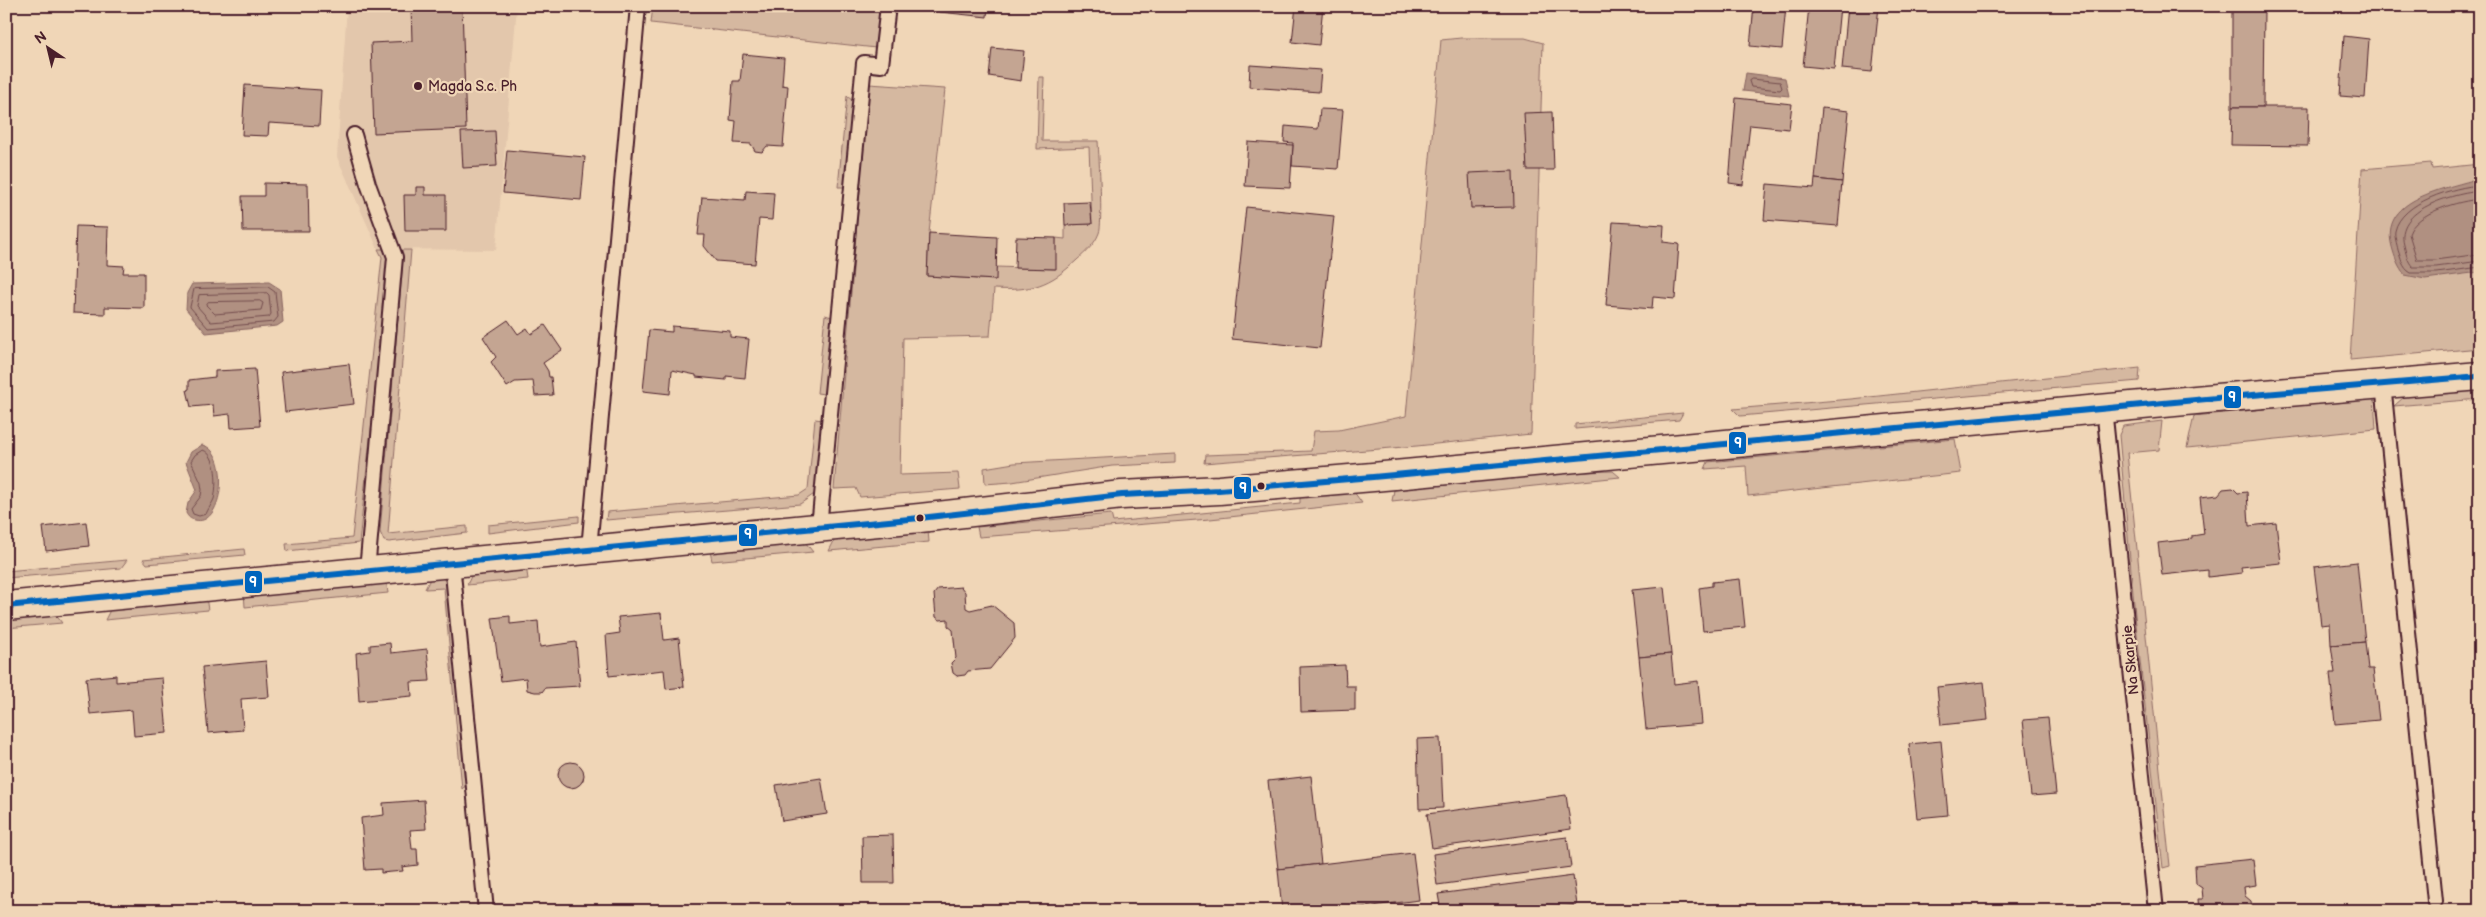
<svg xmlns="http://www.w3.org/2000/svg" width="2486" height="917" font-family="'Balsamiq Sans',sans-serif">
<rect width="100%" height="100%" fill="#f0d6b7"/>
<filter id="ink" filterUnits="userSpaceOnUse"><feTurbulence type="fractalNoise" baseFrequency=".02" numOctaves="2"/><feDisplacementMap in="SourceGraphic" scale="10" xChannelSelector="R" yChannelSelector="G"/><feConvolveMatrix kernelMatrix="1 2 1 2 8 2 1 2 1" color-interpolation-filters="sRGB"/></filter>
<g filter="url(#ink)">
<!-- built -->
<polygon fill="#e3c7ac" points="347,6 517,6 496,250 378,249 337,157"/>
<!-- green -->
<g fill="#d5b8a0" stroke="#906c66">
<polygon points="653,6 880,6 876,48 651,23"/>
<polygon points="1461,38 1525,38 1543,43 1531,434 1417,446 1204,463 1205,455 1311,451 1314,431 1339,430 1406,416 1441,40"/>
<path d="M 1039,77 L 1044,77 L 1042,141 L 1098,141 C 1099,157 1103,223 1099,233 C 1095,244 1086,252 1077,260 C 1049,286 1032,291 994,289 L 990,336 L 903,338 L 900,475 L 958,473 L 960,489 L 860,497 L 856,488 L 834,489 L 869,84 L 945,89 L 929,233 L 927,276 L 995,280 L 996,267 L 1055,269 L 1056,238 L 1065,239 L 1065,225 L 1092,224 L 1089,147 L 1037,149 Z"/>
<polygon points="847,96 854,102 847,187 838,187"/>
<polygon points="2431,163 2432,169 2480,164 2480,348 2350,360 2362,169"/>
<polygon points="378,249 385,249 389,258 359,543 287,551 286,544 352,538 382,257"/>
<polygon points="398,250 411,250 388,534 467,526 467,533 389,542 384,541 380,532 403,259"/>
<polygon points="825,315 832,317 824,394 817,393"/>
<polygon points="2140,368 2139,381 1740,416 1733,409 1851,399"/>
<polygon points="2480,390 2480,399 2394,406 2404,397"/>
<polygon points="2374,398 2376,429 2187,448 2194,416"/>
<polygon points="1683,413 1679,420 1575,429 1575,424"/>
<polygon points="815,419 823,420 817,492 800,504 606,520 607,512 799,495 808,489"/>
<polygon points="2162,421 2159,450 2127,453 2170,866 2163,868 2135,615 2119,435 2123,426"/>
<polygon points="1955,439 1961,473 1748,496 1746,466 1705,469 1708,462"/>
<polygon points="1175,454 1175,463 1112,466 1012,482 985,484 984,468 1014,463"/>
<polygon points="1613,471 1620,477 1392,501 1394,490 1559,473"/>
<polygon points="1354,492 1362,503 1210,519 979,537 977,527 1111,514 1113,522 1300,503 1300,496"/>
<polygon points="579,516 579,522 488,533 488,525"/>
<polygon points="928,530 929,542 829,551 835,539"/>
<polygon points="805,542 813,552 712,561 710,551"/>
<polygon points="244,549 245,555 147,564 143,559"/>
<polygon points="127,560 121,568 6,578 6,571"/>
<polygon points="526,566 528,579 467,585 472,574"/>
<polygon points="440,576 448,583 468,784 462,789 444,588 425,589 431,577"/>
<polygon points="386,579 388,593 245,607 244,592"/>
<polygon points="206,597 208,610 105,620 112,606"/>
<polygon points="53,611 62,623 6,628 6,615"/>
</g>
<!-- water -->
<g fill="#b09081" stroke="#87635f">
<polygon points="1746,73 1785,78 1789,96 1743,91"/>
<path d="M 2473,180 L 2480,180 L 2480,272 L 2425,279 L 2405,275 C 2398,266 2395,258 2392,247 C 2379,200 2440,190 2473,180 Z"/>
<polygon points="269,282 280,289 283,322 277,326 206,333 186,309 187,293 192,284"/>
<path d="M 202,445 C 231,450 224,528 195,520 C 190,519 188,517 186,513 L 188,503 L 197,490 L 186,462 L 191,452 Z"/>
</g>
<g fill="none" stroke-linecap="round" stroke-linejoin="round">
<!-- shore -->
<g stroke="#734c4d" stroke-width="1">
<polygon points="1752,79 1780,82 1782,88 1780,90 1751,87 1749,81"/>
<path d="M 2480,185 C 2454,187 2401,202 2395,231 C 2394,236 2397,244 2398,250 C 2401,258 2402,268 2411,273 L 2437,273 L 2480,267"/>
<path d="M 2480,191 C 2452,194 2394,209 2404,245 C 2406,253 2407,261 2413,267 L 2436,267 L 2480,261"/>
<path d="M 2480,199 C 2459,201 2416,212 2409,234 L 2417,260 L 2435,260 L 2480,254"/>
<polygon points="268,287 275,292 278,317 274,322 208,328 190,307 194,289"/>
<polygon points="267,293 269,295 271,314 269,317 211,322 197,306 199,295"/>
<polygon points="260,301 263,303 261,310 215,314 206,305 208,302"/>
<path d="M 203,450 C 218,455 217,486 214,499 C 212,504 208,509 206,514 L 199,516 L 193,514 L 191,509 L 201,496 L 202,490 L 201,483 L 191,461 L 195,455 Z"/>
</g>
</g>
<!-- building -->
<g fill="#c4a592" stroke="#4a1f2b">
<polygon points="411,6 462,6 466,129 374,133 371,43 412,41"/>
<polygon points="940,6 988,6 987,17 940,12"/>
<polygon points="1296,6 1323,6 1319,45 1292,42"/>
<polygon points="1754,6 1786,6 1782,49 1750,46"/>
<polygon points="1809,6 1840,6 1834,69 1803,66"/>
<polygon points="1848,6 1879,6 1872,72 1842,69"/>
<polygon points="2244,6 2322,6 2322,10"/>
<polygon points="2232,7 2264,8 2263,107 2232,107"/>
<polygon points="2344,36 2369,39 2365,98 2340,96"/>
<polygon points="992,48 1024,51 1021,81 989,76"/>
<polygon points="743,54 784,58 782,85 788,86 783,147 767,146 762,152 755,151 751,144 734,143 736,121 730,120 733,81 740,81"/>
<polygon points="1250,65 1321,70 1319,92 1249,87"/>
<polygon points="245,85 321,90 319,126 269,123 268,136 242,135"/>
<polygon points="1736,98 1792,104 1789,129 1750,125 1743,185 1729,183"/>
<polygon points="2232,107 2309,107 2308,146 2231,145"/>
<polygon points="1822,108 1849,111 1842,182 1815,179"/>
<polygon points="1320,109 1343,110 1338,169 1292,166 1293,143 1284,142 1285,126 1318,129"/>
<polygon points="1552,112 1554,170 1527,170 1524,113"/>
<polygon points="495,131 497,166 463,168 461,132"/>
<polygon points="1248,142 1293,145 1290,188 1245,186"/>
<polygon points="507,150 585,157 581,200 503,193"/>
<polygon points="1513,171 1514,207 1471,208 1469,173"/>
<polygon points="1815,179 1842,182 1838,226 1764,220 1767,184 1814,188"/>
<polygon points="264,183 308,184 309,231 243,231 242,196 264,196"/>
<polygon points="416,187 425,187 425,195 446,195 446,231 405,231 404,195 416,195"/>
<polygon points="746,191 774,193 772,220 759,219 755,264 716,261 704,246 705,235 698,235 702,197 745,200"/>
<polygon points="1090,202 1092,224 1065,225 1064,203"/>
<polygon points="1246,207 1334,216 1320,348 1232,339"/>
<polygon points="1613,222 1664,225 1663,242 1679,244 1675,299 1653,297 1652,309 1606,305"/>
<polygon points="76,226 108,227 107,265 124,266 123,273 144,273 144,308 105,307 105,314 73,313"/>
<polygon points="929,233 997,237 996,280 927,276"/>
<polygon points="1016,237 1056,238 1056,269 1015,268"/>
<polygon points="508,320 518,334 527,328 531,334 545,325 562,350 543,363 548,371 549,377 551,377 553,395 535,396 533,381 515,382 507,387 491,362 496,357 483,337"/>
<polygon points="672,326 730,331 730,337 749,339 745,378 726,376 726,380 696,377 696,375 672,370 670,394 643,391 649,330 672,332"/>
<polygon points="349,364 354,404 285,412 281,372"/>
<polygon points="255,369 260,426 231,428 230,414 214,416 213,405 191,407 187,390 189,389 189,380 215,377 215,371"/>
<polygon points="2233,488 2238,493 2247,492 2249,526 2276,523 2281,563 2241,567 2242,573 2208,577 2208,570 2162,575 2158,543 2192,539 2192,536 2204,534 2200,497 2218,495 2223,489"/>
<polygon points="86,522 89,546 46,551 43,527"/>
<polygon points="2357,562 2365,642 2331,645 2330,624 2321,625 2314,567"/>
<polygon points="1740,579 1745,627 1703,631 1699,588 1712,586 1712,582"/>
<polygon points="961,587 965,592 966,608 970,610 992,605 1014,623 1015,638 990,669 968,671 965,675 957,676 953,673 951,663 956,658 953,630 948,626 948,619 940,620 936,617 934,594 938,589"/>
<polygon points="1664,587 1671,654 1639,657 1632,590"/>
<polygon points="661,613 664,640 679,638 684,687 666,689 664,670 609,676 606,635 620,633 618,617"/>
<polygon points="510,616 510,624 538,621 540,647 576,642 580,686 545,688 542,692 535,692 527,690 526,678 501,681 492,618"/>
<polygon points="2365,642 2368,669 2373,669 2379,720 2335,724 2330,673 2335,673 2331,645"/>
<polygon points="390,643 391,653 427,649 430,681 411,682 412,696 359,701 356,653 370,651 370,645"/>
<polygon points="1671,654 1674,684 1698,681 1702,724 1646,729 1639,657"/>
<polygon points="266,661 269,697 241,699 243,730 208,733 202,667"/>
<polygon points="1345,665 1346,686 1355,686 1355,710 1301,712 1300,667"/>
<polygon points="116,675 116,682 162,678 167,733 134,736 132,710 90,714 86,678"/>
<polygon points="1984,682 1988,720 1941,725 1937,687"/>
<polygon points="2048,718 2056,794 2031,796 2023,720"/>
<polygon points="1440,738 1443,808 1419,809 1417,739"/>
<polygon points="1941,741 1948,815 1917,818 1909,744"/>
<circle cx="571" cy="775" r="13"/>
<polygon points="1311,776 1321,864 1278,869 1268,781"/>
<polygon points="821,778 827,814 782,821 776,785"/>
<polygon points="1566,795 1571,829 1432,848 1427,814"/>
<polygon points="424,800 426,829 410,830 412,849 417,849 418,865 402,867 403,871 381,873 381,869 365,870 361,818 384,815 383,803"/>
<polygon points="893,835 894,883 863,883 862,836"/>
<polygon points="1567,837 1571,867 1437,885 1433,854"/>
<polygon points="1413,853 1419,900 1334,911 1282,911 1278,869"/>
<polygon points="2253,859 2256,885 2244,887 2245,896 2251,901 2252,911 2199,911 2198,899 2203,899 2202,888 2196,884 2195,865"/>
<polygon points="1573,876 1577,905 1535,911 1441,911 1438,894"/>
</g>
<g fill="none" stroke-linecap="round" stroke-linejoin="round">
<!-- service casing -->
<g stroke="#4a1f2b" stroke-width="18">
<g id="service">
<polyline points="354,135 368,184 395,257 367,571"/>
<polyline points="2383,384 2435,901"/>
<polyline points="2104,408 2156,911"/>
<polyline points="819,527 864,63 881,65 888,6"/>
<polyline points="589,549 638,6"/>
<polyline points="452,563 486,911"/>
</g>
</g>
<!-- tertiary casing -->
<g stroke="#4a1f2b" stroke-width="31">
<polyline id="tertiary" points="6,606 920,518 1122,495 1219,490 1373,477 2217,398 2480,376"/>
</g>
<!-- service -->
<use href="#service" stroke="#f0d6b7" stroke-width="14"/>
<!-- tertiary -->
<use href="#tertiary" stroke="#f0d6b7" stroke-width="28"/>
<!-- bus-1 casing -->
<g stroke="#f0d6b7" stroke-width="10">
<polyline id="bus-1" points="6,606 920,518 1122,495 1219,490 1373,477 2217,398 2480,376"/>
</g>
<!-- bus-1 -->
<use href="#bus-1" stroke="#0065bd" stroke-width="6"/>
</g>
</g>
<!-- markers -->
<g fill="#4a1f2b" stroke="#f0d6b7" stroke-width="2">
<circle cx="418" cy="86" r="5"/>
<circle cx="1261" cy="486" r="4.5"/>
<circle cx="920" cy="518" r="4.5"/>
</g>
<g text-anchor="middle" stroke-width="4.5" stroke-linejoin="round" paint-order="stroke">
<!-- poi labels -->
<g font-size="14" fill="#4a1f2b" stroke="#f0d6b7" text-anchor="start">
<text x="428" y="91">Magda S.c. Ph</text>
</g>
<!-- street labels -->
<g font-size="14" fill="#4a1f2b" stroke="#f0d6b7">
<text transform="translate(2130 660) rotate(-96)" y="5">Na Skarpie</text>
</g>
</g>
<g stroke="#f0d6b7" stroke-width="2">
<rect x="2223" y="385" width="19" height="24" rx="5" fill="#0065bd"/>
<rect x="1728" y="431" width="19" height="24" rx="5" fill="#0065bd"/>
<rect x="1233" y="476" width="19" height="24" rx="5" fill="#0065bd"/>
<rect x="738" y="523" width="20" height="24" rx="5" fill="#0065bd"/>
<rect x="244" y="570" width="19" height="24" rx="5" fill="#0065bd"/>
</g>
<g font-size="14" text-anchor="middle" font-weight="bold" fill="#fff">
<text x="2232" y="402">9</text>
<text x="1738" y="448">9</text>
<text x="1243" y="493">9</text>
<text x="748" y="539">9</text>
<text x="253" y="587">9</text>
</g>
<!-- margin -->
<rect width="2486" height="917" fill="none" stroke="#f0d6b7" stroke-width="25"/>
<rect x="12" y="12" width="2461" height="892" fill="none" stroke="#4a1f2b" stroke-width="2" filter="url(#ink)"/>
<!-- north arrow -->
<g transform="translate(48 48) rotate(325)" stroke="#f0d6b7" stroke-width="4" paint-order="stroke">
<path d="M0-4L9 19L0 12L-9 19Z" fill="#4a1f2b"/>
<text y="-8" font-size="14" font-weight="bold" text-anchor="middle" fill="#4a1f2b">N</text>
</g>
</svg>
